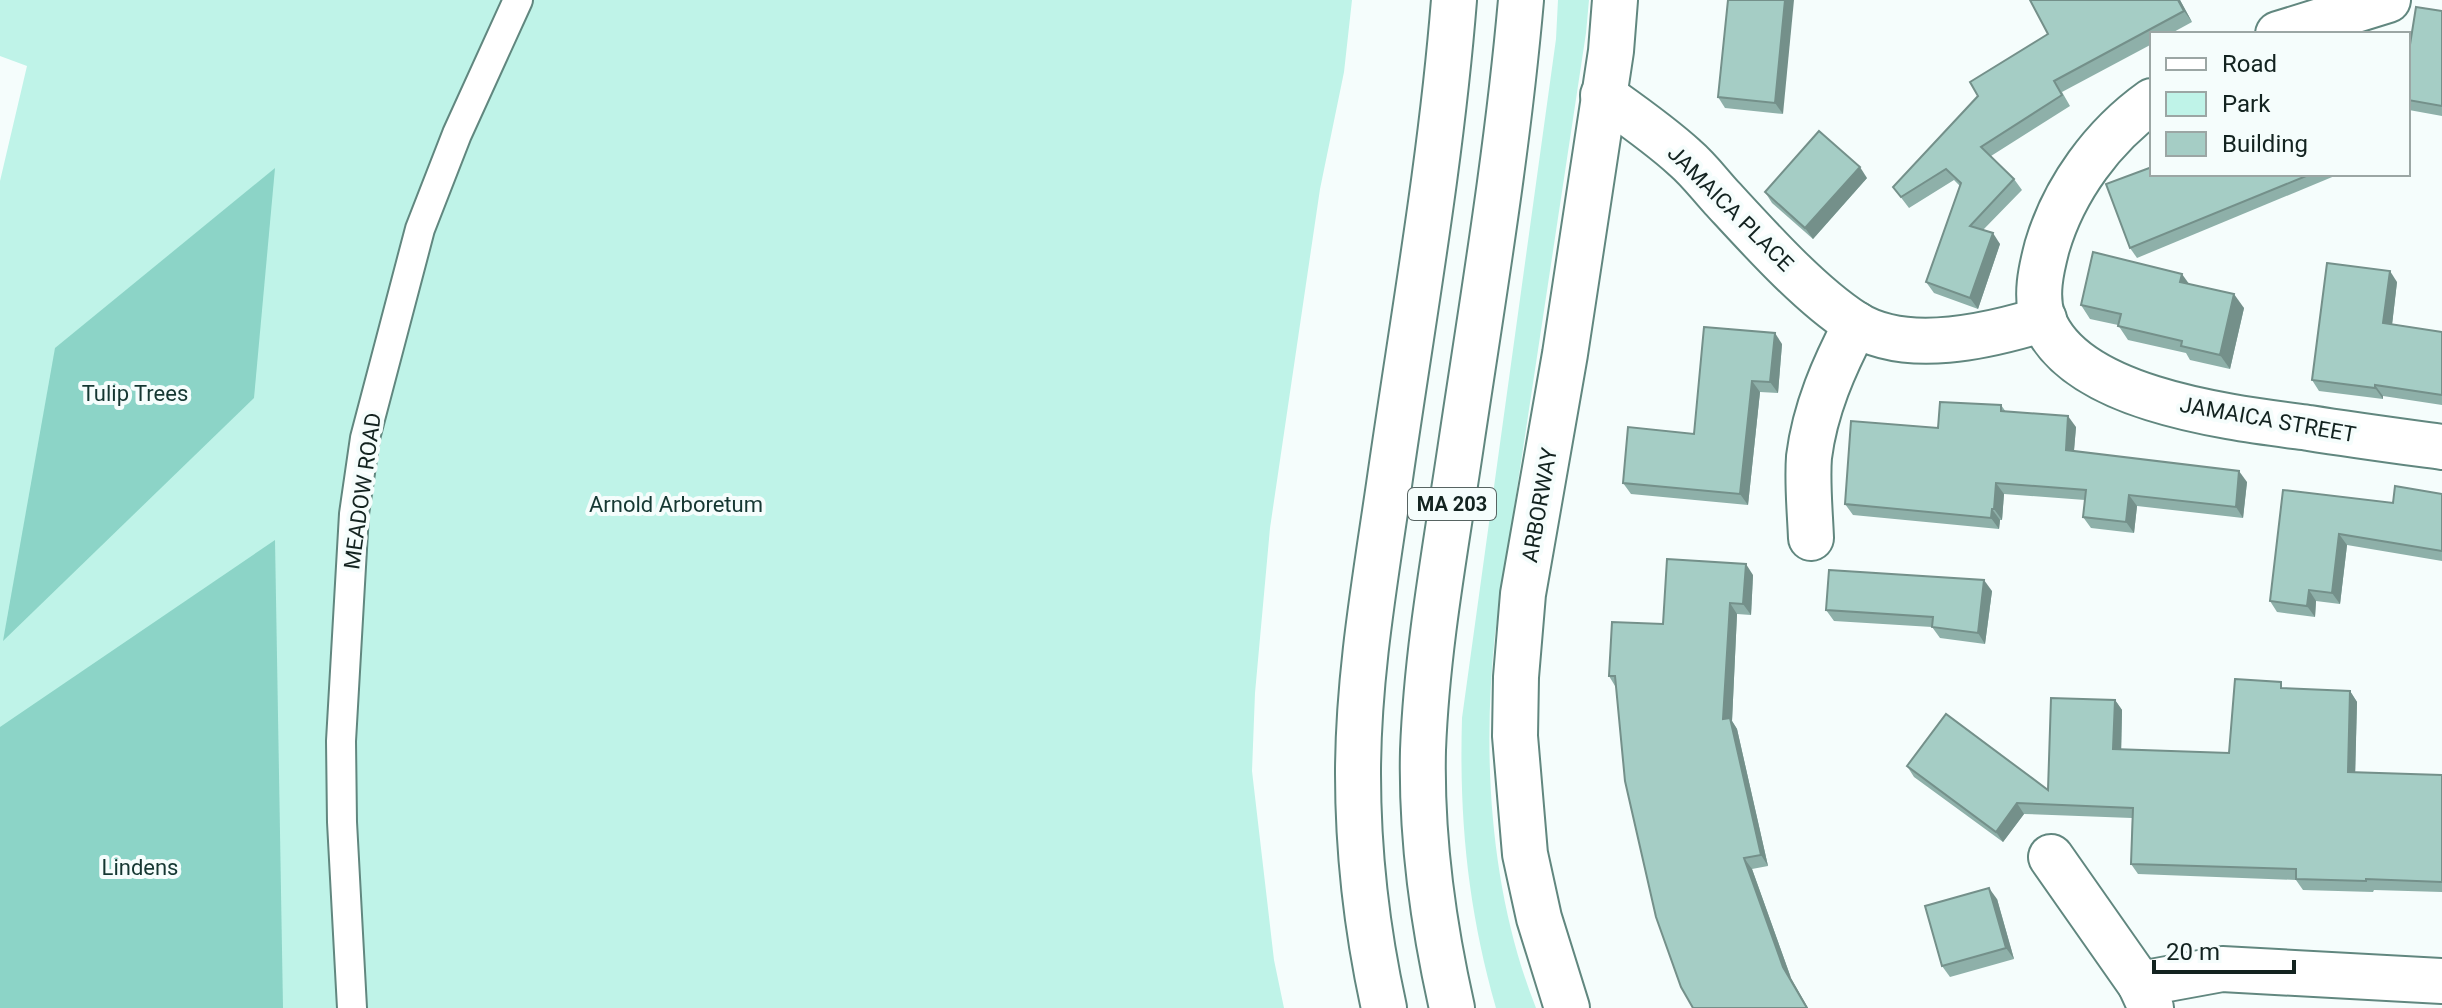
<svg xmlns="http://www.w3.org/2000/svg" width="2442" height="1008" font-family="Roboto,sans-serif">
<rect width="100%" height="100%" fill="#f5fdfc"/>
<!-- green -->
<g fill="#bff3e8">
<polygon points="0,0 1352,0 1344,72 1320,189 1270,528 1255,693 1252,771 1274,960 1284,1008 0,1008 0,181 27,66 0,56"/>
<path d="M 1558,0 L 1589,0 L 1586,33 L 1495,634 C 1482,757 1490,892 1536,1008 L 1496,1008 C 1468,909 1459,821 1462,718 L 1556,39 Z"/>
</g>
<!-- forest -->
<g fill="#8cd4c7">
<polygon points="275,168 254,398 3,641 55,348"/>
<polygon points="275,540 283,1008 0,1008 0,727"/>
</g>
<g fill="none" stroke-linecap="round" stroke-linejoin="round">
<!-- lane casing -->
<g stroke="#61877f" stroke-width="32">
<polyline id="lane" points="352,1008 342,822 341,741 354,514 365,438 420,229 457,134 518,0"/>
</g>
<!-- street casing -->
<g stroke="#61877f" stroke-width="48">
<g id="street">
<polyline points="2278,34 2388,0"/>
<path d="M 1603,95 C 1631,115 1660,135 1685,158 C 1699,170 1710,185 1722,198 C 1759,238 1809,294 1854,323 C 1906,356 1989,336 2044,319"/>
<path d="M 2152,101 C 2103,136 2064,189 2047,247 C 2041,270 2035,296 2043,319 C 2075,401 2234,418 2309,428 C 2353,435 2398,441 2442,447"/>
<path d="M 1811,538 C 1810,512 1807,483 1809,457 C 1815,409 1834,366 1856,324"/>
<polyline points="2051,857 2140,984"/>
<polyline points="1567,1008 1539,918 1525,854 1515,736 1516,677 1523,594 1565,354 1611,51 1615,0"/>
<polyline points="2151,1008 2140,984 2222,969 2442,981"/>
</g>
</g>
<!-- highway casing -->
<g stroke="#61877f" stroke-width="48">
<g id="highway">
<path d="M 1384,1008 C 1367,931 1358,853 1358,774 C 1358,677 1375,581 1389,485 C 1412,324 1441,163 1454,0"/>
<path d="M 1452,1008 C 1433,924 1421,836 1423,750 C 1427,645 1447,541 1462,438 C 1484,292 1508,147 1521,0"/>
</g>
</g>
<!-- lane -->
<use href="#lane" stroke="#fff" stroke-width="28"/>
<!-- street -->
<use href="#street" stroke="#fff" stroke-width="44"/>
<!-- highway -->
<use href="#highway" stroke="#fff" stroke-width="44"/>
</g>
<!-- wall -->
<g fill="#8eb0a9">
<polygon points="1728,0 1783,114 1725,108 1718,97"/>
<polygon points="2180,0 2192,22 2170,34 2152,34 2152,44 2062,92 2070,106 1991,156 2014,179 2022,190 1983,230 2000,244 1978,309 1934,293 1926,282 1960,186 1954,180 1909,208 1893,187 1978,96"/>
<polygon points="2442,11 2442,116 2409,110 2408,109 2408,57"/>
<polygon points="2152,174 2337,174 2337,175 2137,258 2130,248"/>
<polygon points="1867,178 1813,239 1772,203 1765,192"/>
<polygon points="2397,282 2392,324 2442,332 2442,405 2383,396 2383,399 2319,391 2312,380"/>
<polygon points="2189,285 2244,308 2230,369 2190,360 2186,353 2128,340 2118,325 2090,319 2081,305"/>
<polygon points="1782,344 1778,393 1760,392 1748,505 1631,494 1623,483 1694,434"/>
<polygon points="2001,405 2006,412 2076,427 2074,451 2247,482 2243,518 2137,506 2134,533 2091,528 2083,517 2085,500 2004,494 2002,520 2000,520 1999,529 1853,515 1845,504 1938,428"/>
<polygon points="2283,490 2393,503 2442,494 2442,561 2347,545 2340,604 2316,601 2315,617 2277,612 2270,601"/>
<polygon points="1753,575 1751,615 1737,614 1732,721 1737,729 1768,866 1752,869 1791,978 1609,676 1663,624"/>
<polygon points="1992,591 1985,644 1940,638 1932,627 1834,621 1826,610"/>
<polygon points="2286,688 2350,691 2357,702 2355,772 2442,775 2442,892 2374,890 2373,892 2303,890 2296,880 2138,874 2131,864 2132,818 2024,814 2003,842 1914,777 1907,766 2048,790 2115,700 2122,710 2121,749 2229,753"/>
<polygon points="1997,899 2014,959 1950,977 1942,966"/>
</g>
<!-- shaded-wall -->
<g fill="#74908a">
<polygon points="1785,0 1794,0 1783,114 1775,103"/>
<polygon points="2178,0 2180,0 2192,22 2184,11"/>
<polygon points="1860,167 1867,178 1813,239 1805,228"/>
<polygon points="1993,233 2000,244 1978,309 1970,298"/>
<polygon points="2390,271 2397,282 2391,334 2383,323"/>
<polygon points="2182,274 2192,288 2180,282"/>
<polygon points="2234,294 2244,308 2230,369 2220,355"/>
<polygon points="1775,333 1782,344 1778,393 1770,382"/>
<polygon points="1752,381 1760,392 1748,505 1740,494"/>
<polygon points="2375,385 2383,396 2383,399 2375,388"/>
<polygon points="2068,416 2076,427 2073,461 2066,450"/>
<polygon points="2239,471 2247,482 2243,518 2236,507"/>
<polygon points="1996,483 2004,494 2002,520 1994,509"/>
<polygon points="2129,495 2137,506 2134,533 2126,522"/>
<polygon points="1992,509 2000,520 1999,529 1991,518"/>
<polygon points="2339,534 2347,545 2340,604 2332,593"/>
<polygon points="1746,564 1753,575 1751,615 1743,604"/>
<polygon points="1984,580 1992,591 1985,644 1978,633"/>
<polygon points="2309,590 2316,601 2315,617 2307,606"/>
<polygon points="1730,603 1737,614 1732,721 1737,729 1768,866 1761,855 1723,719"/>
<polygon points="2350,691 2357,702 2355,782 2348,772"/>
<polygon points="2115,700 2122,710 2121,759 2113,749"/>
<polygon points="2017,803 2024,814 2003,842 1996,832"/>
<polygon points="1744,858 1752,869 1791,978 1808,1008 1807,1008 1783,967"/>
<polygon points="1989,888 1997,899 2014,959 2006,948"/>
</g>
<!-- building -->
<g fill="#a5cdc5" stroke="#74908a" stroke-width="2">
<polygon points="1728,0 1785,0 1775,103 1718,97"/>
<polygon points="2030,0 2178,0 2184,11 2054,81 2062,95 1981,147 2014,179 1970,226 1993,233 1970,298 1926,282 1961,183 1946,169 1901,197 1893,187 1978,96 1970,82 2048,34"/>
<polygon points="2416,7 2442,11 2442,106 2408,100 2408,57"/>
<polygon points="1819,131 1860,167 1805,228 1765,192"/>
<polygon points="2152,167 2152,174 2311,174 2130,248 2106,184"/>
<polygon points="2093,252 2182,274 2180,282 2234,294 2220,355 2181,346 2182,341 2118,326 2121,314 2081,305"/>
<polygon points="2327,263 2390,271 2383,323 2442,332 2442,395 2375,385 2375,388 2312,380"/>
<polygon points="1704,327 1775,333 1770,382 1752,381 1740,494 1623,483 1628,427 1694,434"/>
<polygon points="1940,402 2001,405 2001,411 2068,416 2066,450 2239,471 2236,507 2129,495 2126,522 2083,517 2086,490 1996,483 1994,509 1992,509 1991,518 1845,504 1851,421 1938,428"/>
<polygon points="2395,486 2442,494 2442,551 2339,534 2332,593 2309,590 2307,606 2270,601 2283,490 2393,503"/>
<polygon points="1667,559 1746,564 1743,604 1730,603 1723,719 1730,718 1761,855 1744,858 1783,967 1807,1008 1693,1008 1681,987 1656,917 1625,781 1615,676 1609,676 1612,622 1663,624"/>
<polygon points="1829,570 1984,580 1978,633 1932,627 1933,617 1826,610"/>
<polygon points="2235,679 2281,682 2281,688 2350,691 2348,772 2442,775 2442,882 2366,879 2366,881 2296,879 2296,869 2131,864 2133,808 2017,803 1996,832 1907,766 1946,714 2048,790 2051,698 2115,700 2113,749 2229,753"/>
<polygon points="1989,888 2006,948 1942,966 1925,906"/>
</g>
<g text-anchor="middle" stroke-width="8" stroke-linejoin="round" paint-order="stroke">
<!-- shield labels -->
<rect fill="#f5fdfc" stroke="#576462" stroke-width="2" x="1408" y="488" width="88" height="32" rx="6"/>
<g font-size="20" font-weight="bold" fill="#132320">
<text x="1452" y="511">MA 203</text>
</g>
<!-- street labels -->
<g font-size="22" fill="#132320" stroke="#f5fdfc">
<text transform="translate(1731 208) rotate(45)" y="8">JAMAICA PLACE</text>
<text transform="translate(2268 419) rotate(10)" y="8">JAMAICA STREET</text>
<text transform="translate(362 491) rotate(-82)" y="8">MEADOW ROAD</text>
<text transform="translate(1539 505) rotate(-80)" y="8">ARBORWAY</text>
</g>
<!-- park labels -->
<g font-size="22" fill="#153732" stroke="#f5fdfc">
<text x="135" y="401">Tulip Trees</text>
<text x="676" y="512">Arnold Arboretum</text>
<text x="140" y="875">Lindens</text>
</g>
</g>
<!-- legend -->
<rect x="2150" y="32" width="260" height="144" fill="#f5fdfc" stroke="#9ba6a4" stroke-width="2"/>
<rect x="2166" y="58" width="40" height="12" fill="#ffffff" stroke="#9ba6a4" stroke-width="2"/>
<text x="2222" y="72" font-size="24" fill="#132320">Road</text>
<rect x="2166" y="92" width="40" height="24" fill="#bff3e8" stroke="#9ba6a4" stroke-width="2"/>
<text x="2222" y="112" font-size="24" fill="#132320">Park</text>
<rect x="2166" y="132" width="40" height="24" fill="#a5cdc5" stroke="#9ba6a4" stroke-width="2"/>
<text x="2222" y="152" font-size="24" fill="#132320">Building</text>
<!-- scale -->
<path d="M2154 960v12h140v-12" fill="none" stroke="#132320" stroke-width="4"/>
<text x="2166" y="960" font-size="24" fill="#132320" stroke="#f5fdfc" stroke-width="6" paint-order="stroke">20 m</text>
</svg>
